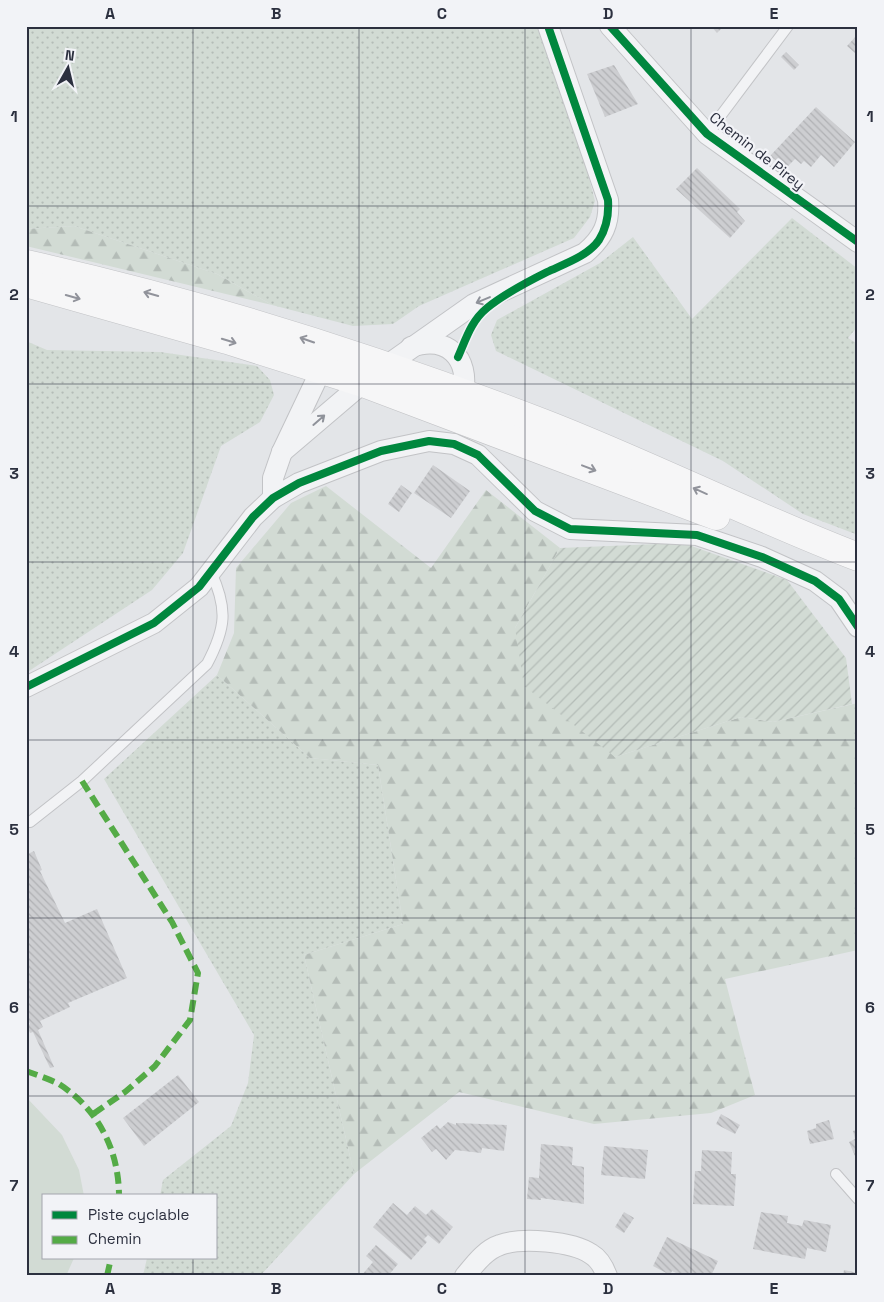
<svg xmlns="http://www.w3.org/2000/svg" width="884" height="1302" font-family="'Space Grotesk',sans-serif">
<defs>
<pattern id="grass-dots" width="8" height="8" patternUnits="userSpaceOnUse" patternTransform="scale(1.25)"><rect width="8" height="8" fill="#d2dbd4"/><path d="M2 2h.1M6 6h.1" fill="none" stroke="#b4bcb7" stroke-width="1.8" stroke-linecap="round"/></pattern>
<pattern id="forest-firs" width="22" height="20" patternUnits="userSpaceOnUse" patternTransform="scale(1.25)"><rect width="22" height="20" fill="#d2dbd4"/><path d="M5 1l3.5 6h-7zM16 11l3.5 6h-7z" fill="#b4bcb7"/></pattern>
<pattern id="garden-furrows" width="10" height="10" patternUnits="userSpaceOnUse" patternTransform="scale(1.25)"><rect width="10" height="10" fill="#d2dbd4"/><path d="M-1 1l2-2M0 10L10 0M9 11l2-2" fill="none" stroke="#b4bcb7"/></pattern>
<pattern id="building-back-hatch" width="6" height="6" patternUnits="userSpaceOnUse" patternTransform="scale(1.25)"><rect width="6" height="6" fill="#cdced1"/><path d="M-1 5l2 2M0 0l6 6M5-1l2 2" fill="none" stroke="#b0b1b4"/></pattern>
</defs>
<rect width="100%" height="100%" fill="#e3e5e8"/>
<!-- grass -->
<g fill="url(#grass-dots)">
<polygon points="26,26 538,26 579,139 595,201 590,217 574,238 419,306 393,324 353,326 272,305 217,274 74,226 26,229"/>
<polygon points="792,218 858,269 858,326 848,338 858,344 858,535 803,514 723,461 496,351 491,335 497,320 600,263 633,237 692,319"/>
<polygon points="26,341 47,350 160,352 257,366 270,380 274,395 260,422 221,446 183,553 152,590 26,673"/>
<polygon points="217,675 310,758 378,765 403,924 304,955 354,1174 260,1276 143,1276 147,1258 216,1258 216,1196 160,1196 163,1180 231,1126 248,1083 254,1035 104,779"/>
</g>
<!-- forest -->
<g fill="url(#forest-firs)">
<polygon points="74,226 217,274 272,305 26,246 26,229"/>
<polygon points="326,486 431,568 486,490 560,548 515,628 615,757 741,717 773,722 858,703 858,950 725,979 755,1095 711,1113 594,1124 459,1092 354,1174 304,955 403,924 378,765 310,758 217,675 234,633 236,568 291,503"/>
</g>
<!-- park -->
<polygon fill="#d2dbd4" points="26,1097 62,1135 79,1170 84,1196 44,1196 44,1258 74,1258 66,1276 26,1276"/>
<!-- garden -->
<polygon fill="url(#garden-furrows)" points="683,543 787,580 846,658 852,704 773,722 741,717 615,757 524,686 515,628 560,548"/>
<!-- building -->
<g fill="url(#building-back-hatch)">
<polygon points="711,26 724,26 717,33"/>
<polygon points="857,35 858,50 855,53 847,46"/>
<polygon points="786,52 799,65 794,70 781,57"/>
<polygon points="614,65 638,104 605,117 587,74"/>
<polygon points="816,107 855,142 834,167 821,155 811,167 804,161 801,164 795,159 786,168 770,156"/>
<polygon points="697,168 740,209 737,212 745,221 730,238 676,189"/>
<polygon points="433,465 470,491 451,518 414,493"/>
<polygon points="401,485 412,493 399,512 388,504"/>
<polygon points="34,851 42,870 40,871 65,923 97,909 127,978 68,1003 70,1007 40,1021 43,1027 38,1030 54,1067 50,1068 33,1032 30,1033 27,1026 30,1024 26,1017 26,855"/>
<polygon points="178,1075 199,1102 144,1146 123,1118"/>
<polygon points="721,1114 740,1125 735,1134 716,1124"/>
<polygon points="829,1120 834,1139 810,1144 807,1131 816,1128 816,1124"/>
<polygon points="448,1122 456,1125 456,1123 507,1125 504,1151 482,1148 481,1153 455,1150 446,1160 436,1149 432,1152 421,1138 437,1125 440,1129"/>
<polygon points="858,1129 858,1163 849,1142 855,1139 853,1131"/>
<polygon points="541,1144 573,1147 572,1165 584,1167 584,1204 541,1198 541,1200 527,1199 529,1177 539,1178"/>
<polygon points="604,1146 648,1150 645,1179 601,1175"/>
<polygon points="702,1150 732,1152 731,1174 736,1174 734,1206 693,1204 695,1171 701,1171"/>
<polygon points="393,1203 407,1215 415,1206 426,1215 432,1209 453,1227 439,1244 428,1235 424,1239 427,1242 411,1260 373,1227"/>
<polygon points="624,1212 634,1218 624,1233 615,1227"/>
<polygon points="761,1212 788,1216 787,1223 802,1226 804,1220 831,1225 826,1252 807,1248 805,1259 753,1249"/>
<polygon points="667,1237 718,1261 711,1276 682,1276 672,1271 670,1275 653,1266"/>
<polygon points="376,1245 398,1264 388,1276 361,1276 373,1262 366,1256"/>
<polygon points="844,1270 858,1273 858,1276 843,1276"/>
</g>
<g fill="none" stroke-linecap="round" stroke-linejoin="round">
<!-- lane casing -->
<g stroke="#c2c3c6" stroke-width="12">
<g id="lane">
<polyline points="707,134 788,26"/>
<path d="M 30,822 L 82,781 L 207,664 C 226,628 228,609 211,572"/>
<polyline points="836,1174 858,1199"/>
</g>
</g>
<!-- street casing -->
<g stroke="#c2c3c6" stroke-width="22">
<g id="street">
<polyline points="610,26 707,134 858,242"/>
<path d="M 411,347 C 447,335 470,357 463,394"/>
<path d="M 282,452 L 363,383 L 369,372 L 386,366 L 474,304 L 585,253 C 603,238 610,223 608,200 L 548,26"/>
<polyline points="273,498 273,478 282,452 321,370 332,364"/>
<polyline points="26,687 154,623 199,587 253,517 273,498 299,483 381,451 429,441 454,444 478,455 535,511 570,529 697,535 762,557 815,581 839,599 858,627"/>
<path d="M 465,1276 C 475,1264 485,1250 500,1245 C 521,1237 572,1241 591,1254 C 598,1258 604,1268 607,1276"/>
</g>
</g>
<!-- secondary casing -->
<g stroke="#c2c3c6" stroke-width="29">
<g id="secondary">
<path d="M 26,264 C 202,303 375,358 543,423 C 649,464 751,516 858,557"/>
<polyline points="26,283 227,340 363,383 716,516"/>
</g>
</g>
<!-- lane -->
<use href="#lane" stroke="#f2f3f5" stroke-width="10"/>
<!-- street -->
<use href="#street" stroke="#f2f3f5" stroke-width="20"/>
<!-- secondary -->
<use href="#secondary" stroke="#f6f6f7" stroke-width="28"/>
<!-- quiet -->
<g stroke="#54ab46" stroke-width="6" stroke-dasharray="12 6" stroke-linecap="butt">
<polyline points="82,781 172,922 198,973 190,1020 155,1066 125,1092 93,1114"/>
<path d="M 26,1071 C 37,1075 49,1079 59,1084 C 98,1109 119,1150 119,1196"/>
<polyline points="107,1276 111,1258"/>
</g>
<!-- cycleway casing -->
<g stroke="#f2f3f7" stroke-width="11">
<g id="cycleway">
<polyline points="610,26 707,134 858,242"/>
<path d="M 458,357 C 466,339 471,321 487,308 C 504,294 527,282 547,272 C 564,264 588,256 599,240 C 607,227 609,215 608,200 L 548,26"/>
<polyline points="26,687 154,623 199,587 253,517 273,498 299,483 381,451 429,441 454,444 478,455 535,511 570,529 697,535 762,557 815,581 839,599 858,627"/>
</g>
</g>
<!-- cycleway -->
<use href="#cycleway" stroke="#00873e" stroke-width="8"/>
</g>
<!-- one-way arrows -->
<defs><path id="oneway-shaft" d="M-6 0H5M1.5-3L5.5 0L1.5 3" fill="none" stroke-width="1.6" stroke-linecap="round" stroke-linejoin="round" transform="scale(1.25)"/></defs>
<g stroke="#91939b">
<use href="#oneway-shaft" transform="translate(151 294) rotate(-164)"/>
<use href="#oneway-shaft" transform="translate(73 297) rotate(16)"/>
<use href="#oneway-shaft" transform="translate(307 340) rotate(-161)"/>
<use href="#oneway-shaft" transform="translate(229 341) rotate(17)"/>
<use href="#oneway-shaft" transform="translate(589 468) rotate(21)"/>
<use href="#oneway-shaft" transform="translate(700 491) rotate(-156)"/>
</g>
<g stroke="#8f929a">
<use href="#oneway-shaft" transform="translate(483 300) rotate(157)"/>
<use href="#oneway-shaft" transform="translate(319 420) rotate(-41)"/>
</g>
<!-- grid -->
<path fill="none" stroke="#2c303f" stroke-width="1" stroke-opacity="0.55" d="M 193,26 L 193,1196M 359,26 L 359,1276M 525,26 L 525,1276M 691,26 L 691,1276M 26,206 L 858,206M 26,384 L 858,384M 26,562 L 858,562M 26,740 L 858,740M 26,918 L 858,918M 26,1096 L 858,1096M 193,1258 L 193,1276"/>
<g text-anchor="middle" stroke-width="4.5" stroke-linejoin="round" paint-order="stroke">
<!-- street labels -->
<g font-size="15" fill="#2c303f" stroke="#f2f3f7">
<text transform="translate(757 151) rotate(38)" y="5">Chemin de Pirey</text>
</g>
</g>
<!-- border -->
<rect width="884" height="1302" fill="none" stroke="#f2f3f7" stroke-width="55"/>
<!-- legend -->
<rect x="42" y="1194" width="175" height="65" fill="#f2f3f7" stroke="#a3a5ad"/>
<rect x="52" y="1211" width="25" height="8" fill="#00873e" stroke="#a3a5ad"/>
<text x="88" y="1220" font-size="15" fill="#2c303f">Piste cyclable</text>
<rect x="52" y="1236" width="25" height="8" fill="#54ab46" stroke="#a3a5ad"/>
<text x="88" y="1244" font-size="15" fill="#2c303f">Chemin</text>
<!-- north arrow -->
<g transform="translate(68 68) rotate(8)" stroke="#f2f3f7" stroke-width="4" paint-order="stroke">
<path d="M0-4L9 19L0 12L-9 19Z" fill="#2c303f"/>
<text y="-8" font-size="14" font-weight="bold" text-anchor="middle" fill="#2c303f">N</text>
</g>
<rect x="28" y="28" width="828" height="1246" fill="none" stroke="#2c303f" stroke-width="2"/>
<g font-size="16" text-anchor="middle" font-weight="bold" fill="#2c303f">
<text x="110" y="19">A</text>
<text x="276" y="19">B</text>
<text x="442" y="19">C</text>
<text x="608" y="19">D</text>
<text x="774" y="19">E</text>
<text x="14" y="122">1</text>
<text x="870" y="122">1</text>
<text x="14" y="300">2</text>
<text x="870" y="300">2</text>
<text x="14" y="479">3</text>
<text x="870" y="479">3</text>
<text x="14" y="657">4</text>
<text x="870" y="657">4</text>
<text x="14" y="835">5</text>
<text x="870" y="835">5</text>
<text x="14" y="1013">6</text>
<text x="870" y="1013">6</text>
<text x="14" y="1191">7</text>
<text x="870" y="1191">7</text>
<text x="110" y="1294">A</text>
<text x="276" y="1294">B</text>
<text x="442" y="1294">C</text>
<text x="608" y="1294">D</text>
<text x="774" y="1294">E</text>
</g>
</svg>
